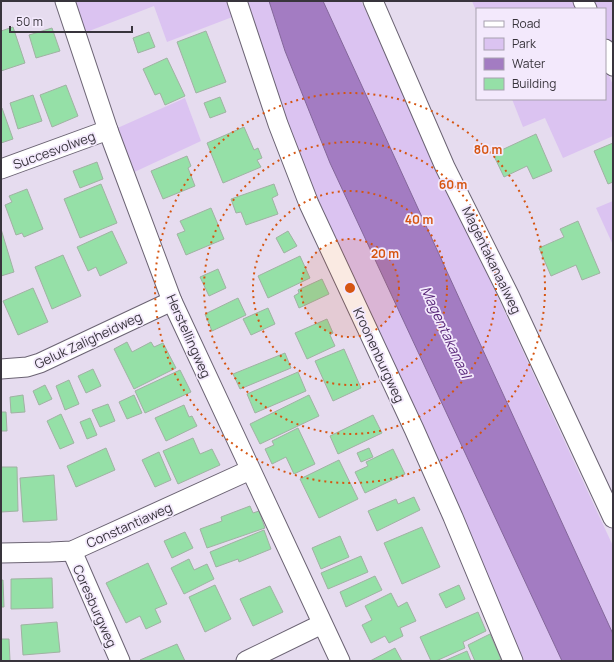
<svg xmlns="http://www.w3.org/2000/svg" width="614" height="662" font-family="Manrope,sans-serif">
<rect width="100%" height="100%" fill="#e6dcef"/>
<!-- green -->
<g fill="#dbc3f1">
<polygon points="74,1 230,1 235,16 167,42 154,6 84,33"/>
<polygon points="244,1 269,1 285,51 330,163 562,661 524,661 298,159"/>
<polygon points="323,1 361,1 613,546 613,634"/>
<polygon points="472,1 575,1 579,9 477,9 477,13"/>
<polygon points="585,1 613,1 613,50 605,43 605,9 589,9"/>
<polygon points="605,67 613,85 613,136 563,158 545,118 523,127 512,99 605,99"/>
<polygon points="185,98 201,141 128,175 113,130"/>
<polygon points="613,201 613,245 596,208"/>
</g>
<!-- water -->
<polygon fill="#a37cc2" stroke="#83669a" points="269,1 323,1 613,634 613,661 562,661 330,163 285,51"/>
<!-- building -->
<g fill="#95e0a7" stroke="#a0b2a3">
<polygon points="13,27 25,63 1,71 1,31"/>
<polygon points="52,28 60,51 36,58 29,35"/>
<polygon points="206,31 226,82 196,93 177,42"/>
<polygon points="149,32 155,47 138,53 133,38"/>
<polygon points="167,58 185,96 165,105 160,93 155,95 143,69"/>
<polygon points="66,85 78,116 52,127 40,95"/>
<polygon points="33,95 42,121 18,129 10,103"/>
<polygon points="220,97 226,112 210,118 204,103"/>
<polygon points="2,108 13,139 1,143 1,109"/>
<polygon points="244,127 254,150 258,148 262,158 257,160 261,167 223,183 207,143"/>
<polygon points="536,134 552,171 533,179 527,166 504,177 493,154"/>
<polygon points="613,143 613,182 608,184 594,151"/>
<polygon points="187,156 191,166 188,168 195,186 163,199 151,171"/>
<polygon points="97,162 103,179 80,188 73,171"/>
<polygon points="101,184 117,223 80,238 64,199"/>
<polygon points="274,184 278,195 272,198 278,214 246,225 241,212 236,213 231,199"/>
<polygon points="27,189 43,229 24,237 22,233 16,235 5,205 12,202 9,196"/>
<polygon points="211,208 224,239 186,255 177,234 185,231 180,221"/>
<polygon points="578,221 600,273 582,280 576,265 551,276 539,248 564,237 560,229"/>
<polygon points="1,229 14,272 1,276"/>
<polygon points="112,231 127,263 100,276 96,267 88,271 77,247"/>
<polygon points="288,231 297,246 284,253 276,238"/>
<polygon points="63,255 81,296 52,309 35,267"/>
<polygon points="300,256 310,278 268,298 258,276"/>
<polygon points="218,269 226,288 209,296 200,277"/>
<polygon points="322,279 329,294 299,308 294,296 299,293 298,290"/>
<polygon points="33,288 48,322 18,335 3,301"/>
<polygon points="238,298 246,315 212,331 205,314"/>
<polygon points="268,308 275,324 251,335 243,319"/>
<polygon points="327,319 333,333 330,335 335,346 307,359 295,333"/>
<polygon points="127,342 132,352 151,342 154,347 163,343 176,368 134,389 114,349"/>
<polygon points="344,349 361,388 333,401 315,361"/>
<polygon points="285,353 291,368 240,389 233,374"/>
<polygon points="93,369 101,386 86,393 78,376"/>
<polygon points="180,370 191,392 145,413 135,391"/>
<polygon points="298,372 306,391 255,413 247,394"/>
<polygon points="69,380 79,404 65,410 56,386"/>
<polygon points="45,385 52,399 39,405 33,391"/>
<polygon points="23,395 25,412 11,413 10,397"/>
<polygon points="134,395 142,413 127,419 119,402"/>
<polygon points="309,395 319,416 260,444 250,424"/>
<polygon points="108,404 115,421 100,427 92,410"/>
<polygon points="184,405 189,417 192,416 197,426 166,441 155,418"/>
<polygon points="1,412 6,412 7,431 1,431"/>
<polygon points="61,414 74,443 60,449 47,421"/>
<polygon points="373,415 382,433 338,454 330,436"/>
<polygon points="90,418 97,435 87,439 80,422"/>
<polygon points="298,428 315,464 294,474 286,457 272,464 265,449 274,445 272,441"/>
<polygon points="193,438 200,454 212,449 220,465 178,484 163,451"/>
<polygon points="106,448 115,470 76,487 67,466"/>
<polygon points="369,448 373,457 361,462 357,453"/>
<polygon points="393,449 405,474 365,493 355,472 368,466 366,462"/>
<polygon points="159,452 171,480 155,487 142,460"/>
<polygon points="339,460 358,499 319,518 300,479"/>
<polygon points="1,467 17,467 18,511 1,512"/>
<polygon points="54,475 57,520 23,522 20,478"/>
<polygon points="414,497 420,510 377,531 368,511 396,499 398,504"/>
<polygon points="250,506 253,513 259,511 265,528 207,548 200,529 222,521 221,517"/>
<polygon points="422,527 440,567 402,584 384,543"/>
<polygon points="264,530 271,549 239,562 238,559 216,567 210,552"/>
<polygon points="185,532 193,548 172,558 164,541"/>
<polygon points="340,536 349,557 321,569 312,548"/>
<polygon points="361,556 368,572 328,589 321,573"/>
<polygon points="189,559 194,570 207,564 214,579 184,594 171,568"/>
<polygon points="148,563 167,604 155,609 161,622 146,629 140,616 126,623 106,583"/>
<polygon points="375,576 382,590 346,607 340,592"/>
<polygon points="52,578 53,608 11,609 11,579"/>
<polygon points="1,580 3,580 4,607 1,607"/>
<polygon points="215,585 231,619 205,632 189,597"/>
<polygon points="459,585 465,599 446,608 439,594"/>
<polygon points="270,586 283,612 253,626 240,599"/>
<polygon points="391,593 398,607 407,602 416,621 400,628 403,636 389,643 385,636 371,643 362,625 372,620 365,606"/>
<polygon points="478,612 486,631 463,642 465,648 436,661 431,661 420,637"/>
<polygon points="57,622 60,652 23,655 21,625"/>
<polygon points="490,634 501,659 497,661 475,661 468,645"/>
<polygon points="1,639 9,639 10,661 1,661"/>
<polygon points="177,644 185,661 140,661 140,660"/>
<polygon points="395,648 402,661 370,661"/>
<polygon points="467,651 471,661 444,661"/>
</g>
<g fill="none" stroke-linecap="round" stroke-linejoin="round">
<!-- minor casing -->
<g stroke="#6b6373" stroke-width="21">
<g id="minor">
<polyline points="65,1 108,130 172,301 340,661"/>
<polyline points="237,1 278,124 309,204 414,429 453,517 513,661"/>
<polyline points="373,1 445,167 509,295 613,518"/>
<polyline points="583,1 587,9"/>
<polyline points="605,49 613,66"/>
<polyline points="1,169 108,130"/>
<polyline points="1,369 27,367 40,363 172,301"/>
<polyline points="72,551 120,661"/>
<polyline points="1,553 51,552 72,551 250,470"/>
<polyline points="246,661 322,624"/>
</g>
</g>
<!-- minor -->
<use href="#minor" stroke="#fff" stroke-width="19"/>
</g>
<!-- distance rings -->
<circle cx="350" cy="288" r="49" fill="#d65511" fill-opacity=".12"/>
<g fill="none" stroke="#d65511" stroke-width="2" stroke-dasharray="2 4">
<circle cx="350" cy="288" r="49"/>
<circle cx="350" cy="288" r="97"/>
<circle cx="350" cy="288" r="146"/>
<circle cx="350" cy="288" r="195"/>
</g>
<g text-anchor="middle" stroke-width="3.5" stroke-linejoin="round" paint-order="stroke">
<!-- street labels -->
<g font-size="13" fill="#38343c" stroke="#f3e9fc">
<text transform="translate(54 150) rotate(-20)" y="5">Succesvolweg</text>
<text transform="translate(492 260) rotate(64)" y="5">Magentakanaalweg</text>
<text transform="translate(189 336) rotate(66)" y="5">Herstellingweg</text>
<text transform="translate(88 340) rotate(-25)" y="5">Geluk Zaligheidweg</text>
<text transform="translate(379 355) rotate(65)" y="5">Kroonenburgweg</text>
<text transform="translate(129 525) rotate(-24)" y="5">Constantiaweg</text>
<text transform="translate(95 606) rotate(66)" y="5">Coresburgweg</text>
</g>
<!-- water labels -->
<g font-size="14" font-style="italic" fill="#582679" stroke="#f3e9fc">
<text transform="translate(446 332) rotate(65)" y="5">Magentakanaal</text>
</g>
</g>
<circle cx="350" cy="288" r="6" fill="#d65511" stroke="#f3e9fc" stroke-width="2"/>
<g font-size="12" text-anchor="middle" font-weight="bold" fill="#d65511" stroke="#f3e9fc" stroke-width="3.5" stroke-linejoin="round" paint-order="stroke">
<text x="488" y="154">80 m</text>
<text x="453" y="189">60 m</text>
<text x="419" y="224">40 m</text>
<text x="385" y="258">20 m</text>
</g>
<!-- border -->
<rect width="614" height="662" fill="none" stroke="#38343c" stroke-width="4"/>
<!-- legend -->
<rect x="476" y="8" width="130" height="92" fill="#f3e9fc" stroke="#a8a1af"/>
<rect x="484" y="21" width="20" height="6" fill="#ffffff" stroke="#a8a1af"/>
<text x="512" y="28" font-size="12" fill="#38343c">Road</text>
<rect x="484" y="38" width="20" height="12" fill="#dbc3f1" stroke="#a8a1af"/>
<text x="512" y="48" font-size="12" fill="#38343c">Park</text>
<rect x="484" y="58" width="20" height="12" fill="#a37cc2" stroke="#a8a1af"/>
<text x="512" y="68" font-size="12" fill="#38343c">Water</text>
<rect x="484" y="78" width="20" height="12" fill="#95e0a7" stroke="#a8a1af"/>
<text x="512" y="88" font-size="12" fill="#38343c">Building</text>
<!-- scale -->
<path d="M10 26v6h122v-6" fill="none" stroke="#38343c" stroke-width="2"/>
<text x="16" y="26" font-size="12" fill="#38343c" stroke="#f3e9fc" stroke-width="3" paint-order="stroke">50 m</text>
</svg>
